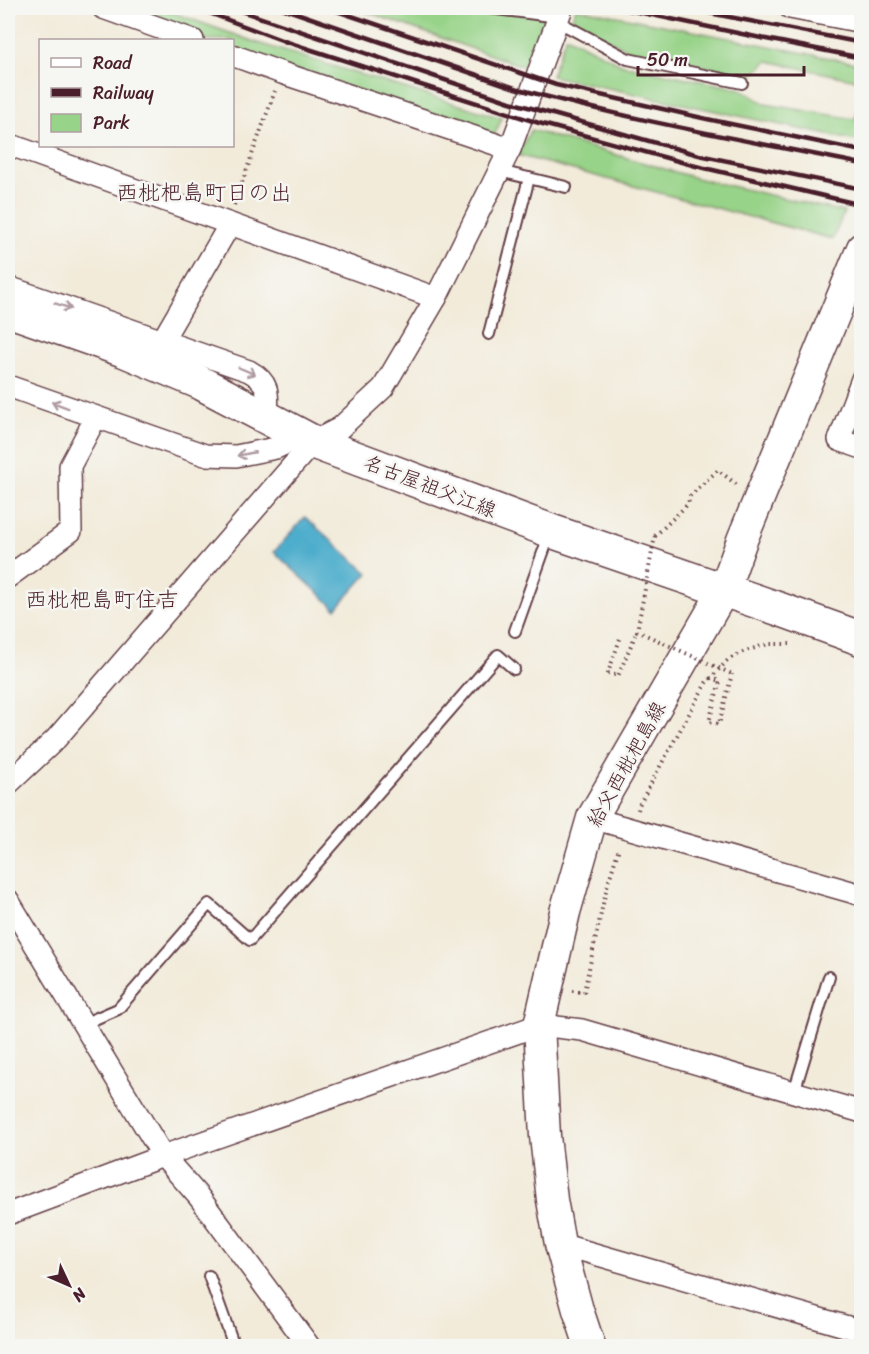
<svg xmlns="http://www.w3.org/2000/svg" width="869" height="1354" font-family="Sriracha,'Klee One',sans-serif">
<rect width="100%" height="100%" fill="#f6f6f2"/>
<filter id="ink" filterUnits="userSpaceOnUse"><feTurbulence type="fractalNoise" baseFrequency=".0167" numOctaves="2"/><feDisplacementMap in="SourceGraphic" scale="12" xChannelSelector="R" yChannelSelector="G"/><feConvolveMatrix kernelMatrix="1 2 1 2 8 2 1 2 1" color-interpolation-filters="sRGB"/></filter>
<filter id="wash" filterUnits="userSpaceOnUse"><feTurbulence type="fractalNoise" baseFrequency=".008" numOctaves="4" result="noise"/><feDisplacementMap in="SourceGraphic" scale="24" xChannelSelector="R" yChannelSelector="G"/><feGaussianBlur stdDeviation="1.35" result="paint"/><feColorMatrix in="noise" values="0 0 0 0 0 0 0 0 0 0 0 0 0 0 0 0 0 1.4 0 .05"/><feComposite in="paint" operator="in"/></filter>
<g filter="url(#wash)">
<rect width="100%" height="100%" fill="#f2ebda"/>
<!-- green -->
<g fill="#97d388" stroke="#70795a" stroke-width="1.5">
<polygon points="110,8 160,8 258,43 502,118 494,136 233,50 232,40 206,40"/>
<polygon points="355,8 550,8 525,67"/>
<polygon points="576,8 861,64 861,81 768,61 752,76 632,52 571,21"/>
<polygon points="566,36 623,65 741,89 765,104 855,119 861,99 861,142 551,76"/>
<polygon points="531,130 696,178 844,212 833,239 517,155"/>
</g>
<!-- water -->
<polygon fill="#4dadcc" stroke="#4c667c" stroke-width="1.5" points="305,517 368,573 336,609 274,552"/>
</g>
<g filter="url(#ink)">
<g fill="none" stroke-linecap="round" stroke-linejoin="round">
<!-- service casing -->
<g stroke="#633e45" stroke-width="14">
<g id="service">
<polyline points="489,8 558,17"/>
<polyline points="557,21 628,59 742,83"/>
<polyline points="499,171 566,187"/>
<polyline points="489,334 529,178"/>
<polyline points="515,631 550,533"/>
<polyline points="83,1024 118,1009 209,904 250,940 498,655 514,669"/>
<polyline points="794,1092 829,977"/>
<polyline points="209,1276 234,1346"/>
</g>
</g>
<!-- minor casing -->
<g stroke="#633e45" stroke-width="24">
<g id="minor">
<polyline points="103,8 193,40"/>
<polyline points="790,8 862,22"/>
<polyline points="232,55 282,73 510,149"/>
<polyline points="8,144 436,298"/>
<path d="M 8,287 L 249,371 C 271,383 268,395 267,418"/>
<polyline points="162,341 230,224"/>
<polyline points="862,379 839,440 862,448"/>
<polyline points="8,386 205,455 236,456 276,448 301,436"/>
<polyline points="8,577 71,531 70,466 96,417"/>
<polyline points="8,784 55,740 313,442 340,428 383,388 436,298 510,149 562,8"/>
<polyline points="592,818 862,895"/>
<polyline points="8,900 163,1156 199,1197 309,1346"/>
<polyline points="8,1214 163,1156 539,1025 582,1030 862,1112"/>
<polyline points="560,1244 862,1331"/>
</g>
</g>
<!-- secondary casing -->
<g stroke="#633e45" stroke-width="33">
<polyline id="secondary" points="590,1346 578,1310 560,1244 552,1200 545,1136 539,1025 565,912 592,818 724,590 742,540 862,248"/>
</g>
<!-- primary casing -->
<g stroke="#633e45" stroke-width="36">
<polyline id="primary" points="8,310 123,350 199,382 313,442 551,531 779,609 862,639"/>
</g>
<!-- path -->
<g stroke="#633e45" stroke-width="4" stroke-dasharray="1.5 4.5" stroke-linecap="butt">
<polyline points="234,205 275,91"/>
<polyline points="655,536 688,504 690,496 718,470 737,485"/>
<polyline points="620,639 608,673 618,676 637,631"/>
<polyline points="710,678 720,681 709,722 719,724 732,674"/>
<polyline points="638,810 639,805 706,683 729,659 745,651 768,644 790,644"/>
<polyline points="572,991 584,992 606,890 619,848"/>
</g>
<!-- service -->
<use href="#service" stroke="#fff" stroke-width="10"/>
<!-- minor -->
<use href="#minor" stroke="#fff" stroke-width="21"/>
<!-- secondary -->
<use href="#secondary" stroke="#fff" stroke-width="30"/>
<!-- primary -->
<use href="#primary" stroke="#fff" stroke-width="33"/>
<!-- rail -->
<g stroke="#4a1f2b" stroke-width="4.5">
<polyline points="196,8 284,41 539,123 696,166 862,205"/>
<polyline points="232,8 510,102 699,155 862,189"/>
<path d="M 282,8 L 515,88 C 629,120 745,140 862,164"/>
<polyline points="328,8 556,85 707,119 862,151"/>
<polyline points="619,8 761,38 862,58"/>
<polyline points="684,8 862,43"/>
</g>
<!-- path-bridge -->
<polyline stroke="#633e45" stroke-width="4" stroke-dasharray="1.5 4.5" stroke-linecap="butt" points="655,536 637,631 732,674"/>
</g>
<!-- one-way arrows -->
<defs><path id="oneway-shaft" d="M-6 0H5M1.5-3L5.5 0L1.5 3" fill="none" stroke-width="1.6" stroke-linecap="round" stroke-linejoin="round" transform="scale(1.5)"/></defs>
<g stroke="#ae9aa0">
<use href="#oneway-shaft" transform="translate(63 306) rotate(19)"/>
<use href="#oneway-shaft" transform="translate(247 371) rotate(23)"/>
<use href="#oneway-shaft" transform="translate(60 405) rotate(-160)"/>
<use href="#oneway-shaft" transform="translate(246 454) rotate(169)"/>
</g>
</g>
<g text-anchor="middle" stroke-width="5" stroke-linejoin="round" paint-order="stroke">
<!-- street labels -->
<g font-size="20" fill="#4a1f2b" stroke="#f6f6f2">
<text transform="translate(430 486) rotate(21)" y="7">名古屋祖父江線</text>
<text transform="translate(626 764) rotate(-61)" y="7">給父西枇杷島線</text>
</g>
<!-- quarter labels -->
<g font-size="22" fill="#4a1f2b" stroke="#f6f6f2">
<text x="204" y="200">西枇杷島町日の出</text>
<text x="102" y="607">西枇杷島町住吉</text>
</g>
</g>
<!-- margin -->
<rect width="869" height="1354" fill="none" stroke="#f6f6f2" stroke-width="30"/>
<!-- legend -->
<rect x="39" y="39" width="195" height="108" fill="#f6f6f2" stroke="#b1a0a2" stroke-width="1.5"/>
<rect x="51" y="58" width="30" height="9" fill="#ffffff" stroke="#b1a0a2" stroke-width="1.5"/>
<text x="93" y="69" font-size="18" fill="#4a1f2b">Road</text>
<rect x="51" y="88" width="30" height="9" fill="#4a1f2b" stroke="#b1a0a2" stroke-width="1.5"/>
<text x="93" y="99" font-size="18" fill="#4a1f2b">Railway</text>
<rect x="51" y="114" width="30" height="18" fill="#97d388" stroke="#b1a0a2" stroke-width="1.5"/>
<text x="93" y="129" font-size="18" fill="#4a1f2b">Park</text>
<!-- north arrow -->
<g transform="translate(69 1285) rotate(134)" stroke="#f6f6f2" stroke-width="4.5" paint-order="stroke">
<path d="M0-4.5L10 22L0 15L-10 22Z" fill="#4a1f2b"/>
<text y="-9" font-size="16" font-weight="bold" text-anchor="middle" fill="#4a1f2b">N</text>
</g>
<!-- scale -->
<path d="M638 66v9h166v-9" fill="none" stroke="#4a1f2b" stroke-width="3"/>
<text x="647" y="66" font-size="18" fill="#4a1f2b" stroke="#f6f6f2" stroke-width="4.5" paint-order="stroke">50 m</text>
</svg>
